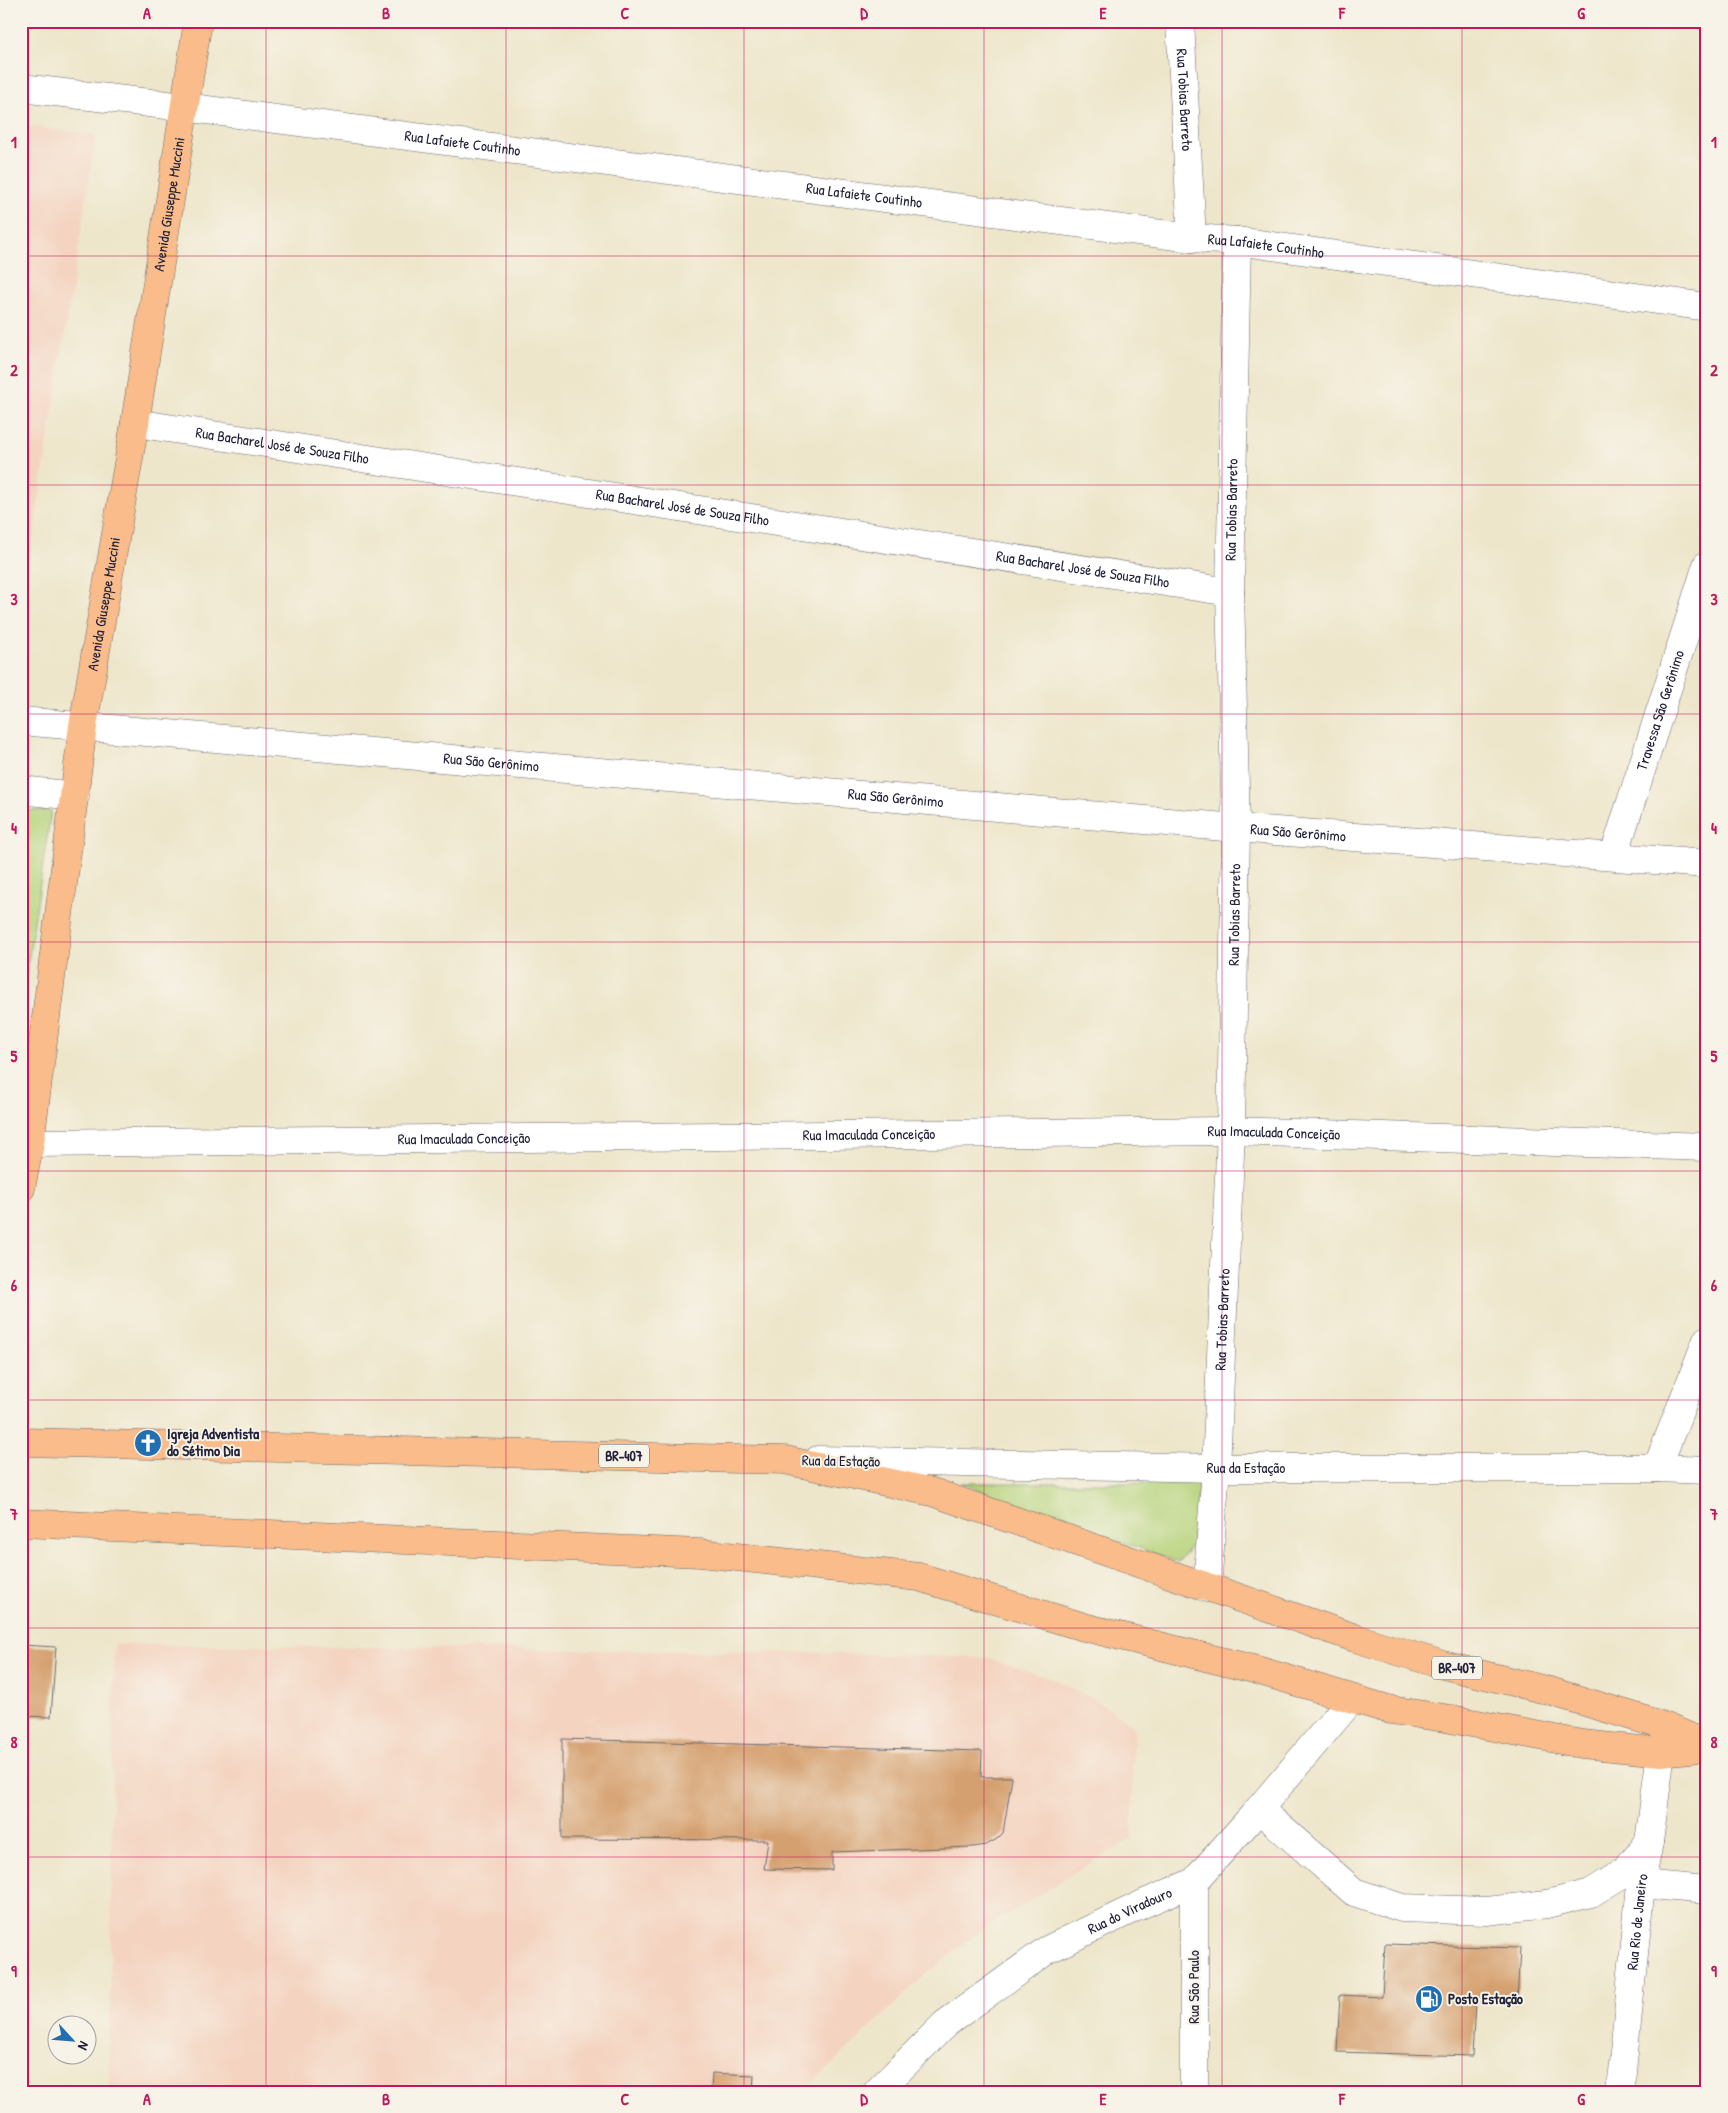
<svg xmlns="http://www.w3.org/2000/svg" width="1728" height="2113" font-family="'Patrick Hand',sans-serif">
<rect width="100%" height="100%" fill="#f7f3e8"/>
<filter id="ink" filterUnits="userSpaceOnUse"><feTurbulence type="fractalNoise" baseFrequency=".02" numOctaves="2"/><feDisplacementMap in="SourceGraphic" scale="10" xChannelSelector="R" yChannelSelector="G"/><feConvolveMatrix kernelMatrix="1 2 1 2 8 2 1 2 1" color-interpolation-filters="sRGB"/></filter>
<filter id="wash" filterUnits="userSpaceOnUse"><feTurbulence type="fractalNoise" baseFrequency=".0096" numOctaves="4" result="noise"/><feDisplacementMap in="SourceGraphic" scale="20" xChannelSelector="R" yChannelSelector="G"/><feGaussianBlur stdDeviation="1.12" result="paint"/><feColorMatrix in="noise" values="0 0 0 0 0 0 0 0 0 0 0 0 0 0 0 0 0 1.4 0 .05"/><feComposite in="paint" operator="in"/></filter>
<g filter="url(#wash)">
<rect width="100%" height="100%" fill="#eee6cb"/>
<!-- built -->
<g fill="#f4d3c0">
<polygon points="21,125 96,135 21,614"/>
<polygon points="114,1644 824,1653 988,1658 1053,1679 1097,1701 1134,1726 1132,1838 983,1929 923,1977 803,2092 109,2092"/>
</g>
<!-- green -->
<g fill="#b6d37a" stroke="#6c7a5a">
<polygon points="21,810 51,811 21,1008"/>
<polygon points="961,1483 1199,1483 1192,1545 1178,1562"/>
</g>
<g id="blocks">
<!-- building -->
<g fill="#d5a070">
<polygon points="21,1645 56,1647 51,1717 21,1716"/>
<polygon points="562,1739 982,1751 981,1777 1012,1777 1003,1833 997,1839 986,1845 973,1847 832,1852 832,1870 764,1869 768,1840 562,1839"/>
<polygon points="1385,1944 1520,1948 1517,2003 1475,2002 1472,2056 1337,2052 1340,1995 1382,1997"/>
<polygon points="712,2073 754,2075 753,2092 711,2092"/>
</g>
</g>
</g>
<g filter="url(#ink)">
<use href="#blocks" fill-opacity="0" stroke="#69676d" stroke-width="1"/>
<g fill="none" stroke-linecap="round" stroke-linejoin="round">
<!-- minor casing -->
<g stroke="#69676d" stroke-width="29">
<g id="minor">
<path id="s1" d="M 1180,21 L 1192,238"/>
<path id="s2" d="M 21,88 L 184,107 L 1192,238 L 1237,241 L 1707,307"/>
<path id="s3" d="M 135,423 L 1230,592"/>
<path id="s4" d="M 21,721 L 1236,828 L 1707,864"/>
<polyline points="21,790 75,796"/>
<path id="s5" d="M 1614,855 L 1707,565"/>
<path id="s6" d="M 30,1143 L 1231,1131 L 1707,1147"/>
<path id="s7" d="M 818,1460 L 1216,1468 L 1657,1468 L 1707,1470"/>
<polyline points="1657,1468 1707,1340"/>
<path id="s8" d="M 1207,1588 L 1216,1468 L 1231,1131 L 1236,828 L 1230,592 L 1237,241"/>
<polyline points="1259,1809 1354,1892 1402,1908 1486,1911 1547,1904 1591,1893 1625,1872 1649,1842"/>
<polyline points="1194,1882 1194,2092"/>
<polyline points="1641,1884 1707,1890"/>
<path id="s9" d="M 877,2092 L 945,2024 L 1047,1950 L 1145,1903 L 1194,1882 L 1259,1809 L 1352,1699"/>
<path id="s10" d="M 1620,2092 L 1641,1884 L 1649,1842 L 1661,1752"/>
</g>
</g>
<!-- major casing -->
<g stroke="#69676d" stroke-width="29">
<g id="major">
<path id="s11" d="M 21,1188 L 30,1143 L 83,726 L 135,423 L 198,21"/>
</g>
</g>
<!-- highway casing -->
<g stroke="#69676d" stroke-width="29">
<g id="highway">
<polyline points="21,1442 785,1460 932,1492 1355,1638 1443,1665 1546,1690 1655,1723 1707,1744"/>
<polyline points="21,1523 700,1553 919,1577 1084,1627 1257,1670 1391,1710 1451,1719 1582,1744 1661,1752 1707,1747"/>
</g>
</g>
<!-- minor -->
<use href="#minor" stroke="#fff" stroke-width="28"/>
<!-- major -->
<use href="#major" stroke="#f9bc8a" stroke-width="28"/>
<!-- highway -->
<use href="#highway" stroke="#f9bc8a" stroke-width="28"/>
</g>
</g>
<!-- grid -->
<path fill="none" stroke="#c2185b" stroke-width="1" stroke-opacity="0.55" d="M 266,21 L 266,2092M 506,21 L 506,2092M 744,21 L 744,2092M 984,21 L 984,2092M 1222,21 L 1222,2092M 1462,21 L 1462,2092M 21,256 L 1707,256M 21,485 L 1707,485M 21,714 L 1707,714M 21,942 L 1707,942M 21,1171 L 1707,1171M 21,1400 L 1707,1400M 21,1628 L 1707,1628M 21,1857 L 1707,1857"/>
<!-- icons -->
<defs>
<g id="church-disc" transform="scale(1.4375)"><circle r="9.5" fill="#1f6fb2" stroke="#f7f3e8"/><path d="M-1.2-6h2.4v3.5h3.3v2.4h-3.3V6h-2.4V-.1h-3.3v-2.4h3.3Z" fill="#fff"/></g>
<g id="fuel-disc" transform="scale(1.4375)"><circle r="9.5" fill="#1f6fb2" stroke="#f7f3e8"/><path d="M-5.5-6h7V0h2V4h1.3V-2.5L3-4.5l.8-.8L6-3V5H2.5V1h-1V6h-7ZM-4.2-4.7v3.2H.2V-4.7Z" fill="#fff"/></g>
</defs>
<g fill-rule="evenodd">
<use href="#church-disc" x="148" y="1443"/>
<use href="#fuel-disc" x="1429" y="1999"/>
</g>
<g text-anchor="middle" stroke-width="4" stroke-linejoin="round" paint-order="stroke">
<!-- shield labels -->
<g fill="#f7f3e8" stroke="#62616f" stroke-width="1">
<rect x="599" y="1444.5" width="50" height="23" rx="4"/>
<rect x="1432" y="1656.5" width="50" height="23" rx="4"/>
</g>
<g font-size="14" font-weight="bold" fill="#22223b">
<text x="624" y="1461">BR-407</text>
<text x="1457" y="1673">BR-407</text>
</g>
<!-- street labels -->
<g font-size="15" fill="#22223b" stroke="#f7f3e8">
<text dy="5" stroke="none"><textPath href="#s1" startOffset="79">Rua Tobias Barreto</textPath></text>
<text dy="5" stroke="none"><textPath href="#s2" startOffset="445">Rua Lafaiete Coutinho</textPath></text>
<text dy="5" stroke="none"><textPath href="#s2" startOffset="850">Rua Lafaiete Coutinho</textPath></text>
<text dy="5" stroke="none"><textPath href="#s11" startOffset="995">Avenida Giuseppe Muccini</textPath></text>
<text dy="5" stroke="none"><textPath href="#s2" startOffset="1255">Rua Lafaiete Coutinho</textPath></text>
<text dy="5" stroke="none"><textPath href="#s3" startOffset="149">Rua Bacharel José de Souza Filho</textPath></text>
<text dy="5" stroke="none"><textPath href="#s3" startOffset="554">Rua Bacharel José de Souza Filho</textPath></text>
<text dy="5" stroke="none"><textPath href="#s8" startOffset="1079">Rua Tobias Barreto</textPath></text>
<text dy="5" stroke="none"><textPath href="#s3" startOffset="959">Rua Bacharel José de Souza Filho</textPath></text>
<text dy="5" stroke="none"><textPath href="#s11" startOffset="590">Avenida Giuseppe Muccini</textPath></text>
<text dy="5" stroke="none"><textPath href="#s5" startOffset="152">Travessa São Gerônimo</textPath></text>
<text dy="5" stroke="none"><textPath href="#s4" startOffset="472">Rua São Gerônimo</textPath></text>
<text dy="5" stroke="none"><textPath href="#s4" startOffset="878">Rua São Gerônimo</textPath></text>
<text dy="5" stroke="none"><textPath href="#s4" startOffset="1282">Rua São Gerônimo</textPath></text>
<text dy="5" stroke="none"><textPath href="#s8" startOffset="674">Rua Tobias Barreto</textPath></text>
<text dy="5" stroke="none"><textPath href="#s6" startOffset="1244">Rua Imaculada Conceição</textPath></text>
<text dy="5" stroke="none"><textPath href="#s6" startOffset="839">Rua Imaculada Conceição</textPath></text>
<text dy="5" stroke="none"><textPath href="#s6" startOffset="434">Rua Imaculada Conceição</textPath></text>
<text dy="5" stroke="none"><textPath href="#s8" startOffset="269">Rua Tobias Barreto</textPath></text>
<text transform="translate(841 1461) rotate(1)" y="5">Rua da Estação</text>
<text dy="5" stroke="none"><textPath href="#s7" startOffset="428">Rua da Estação</textPath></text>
<text dy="5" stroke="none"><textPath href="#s9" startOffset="314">Rua do Viradouro</textPath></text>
<text dy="5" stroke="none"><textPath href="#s10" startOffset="171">Rua Rio de Janeiro</textPath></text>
<text transform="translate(1194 1987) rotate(-90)" y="5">Rua São Paulo</text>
</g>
<!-- poi labels -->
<g font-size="15" font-weight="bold" fill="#22223b" stroke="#f7f3e8" text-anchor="start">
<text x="167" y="1439">Igreja Adventista<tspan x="167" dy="17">do Sétimo Dia</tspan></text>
<text x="1448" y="2004">Posto Estação</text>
</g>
</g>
<!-- margin -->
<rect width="1728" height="2113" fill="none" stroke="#f7f3e8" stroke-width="55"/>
<!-- north arrow -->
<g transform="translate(72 2040) rotate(116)"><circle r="24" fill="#f7f3e8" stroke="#a29fa3"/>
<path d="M0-4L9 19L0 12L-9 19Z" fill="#1f6fb2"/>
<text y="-8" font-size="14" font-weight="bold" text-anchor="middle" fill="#22223b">N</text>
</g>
<rect x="28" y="28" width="1672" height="2058" fill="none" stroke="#c2185b" stroke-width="2"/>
<g font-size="16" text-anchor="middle" font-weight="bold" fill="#c2185b">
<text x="147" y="19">A</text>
<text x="386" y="19">B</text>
<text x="625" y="19">C</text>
<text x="864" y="19">D</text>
<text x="1103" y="19">E</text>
<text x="1342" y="19">F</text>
<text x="1581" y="19">G</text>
<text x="14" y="148">1</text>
<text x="1714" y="148">1</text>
<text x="14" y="376">2</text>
<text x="1714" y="376">2</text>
<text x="14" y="605">3</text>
<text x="1714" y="605">3</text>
<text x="14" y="834">4</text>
<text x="1714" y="834">4</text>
<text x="14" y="1062">5</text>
<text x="1714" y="1062">5</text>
<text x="14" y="1291">6</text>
<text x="1714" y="1291">6</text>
<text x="14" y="1520">7</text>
<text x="1714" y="1520">7</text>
<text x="14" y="1748">8</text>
<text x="1714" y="1748">8</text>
<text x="14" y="1977">9</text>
<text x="1714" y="1977">9</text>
<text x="147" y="2105">A</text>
<text x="386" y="2105">B</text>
<text x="625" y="2105">C</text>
<text x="864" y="2105">D</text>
<text x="1103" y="2105">E</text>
<text x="1342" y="2105">F</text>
<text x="1581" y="2105">G</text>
</g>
</svg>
